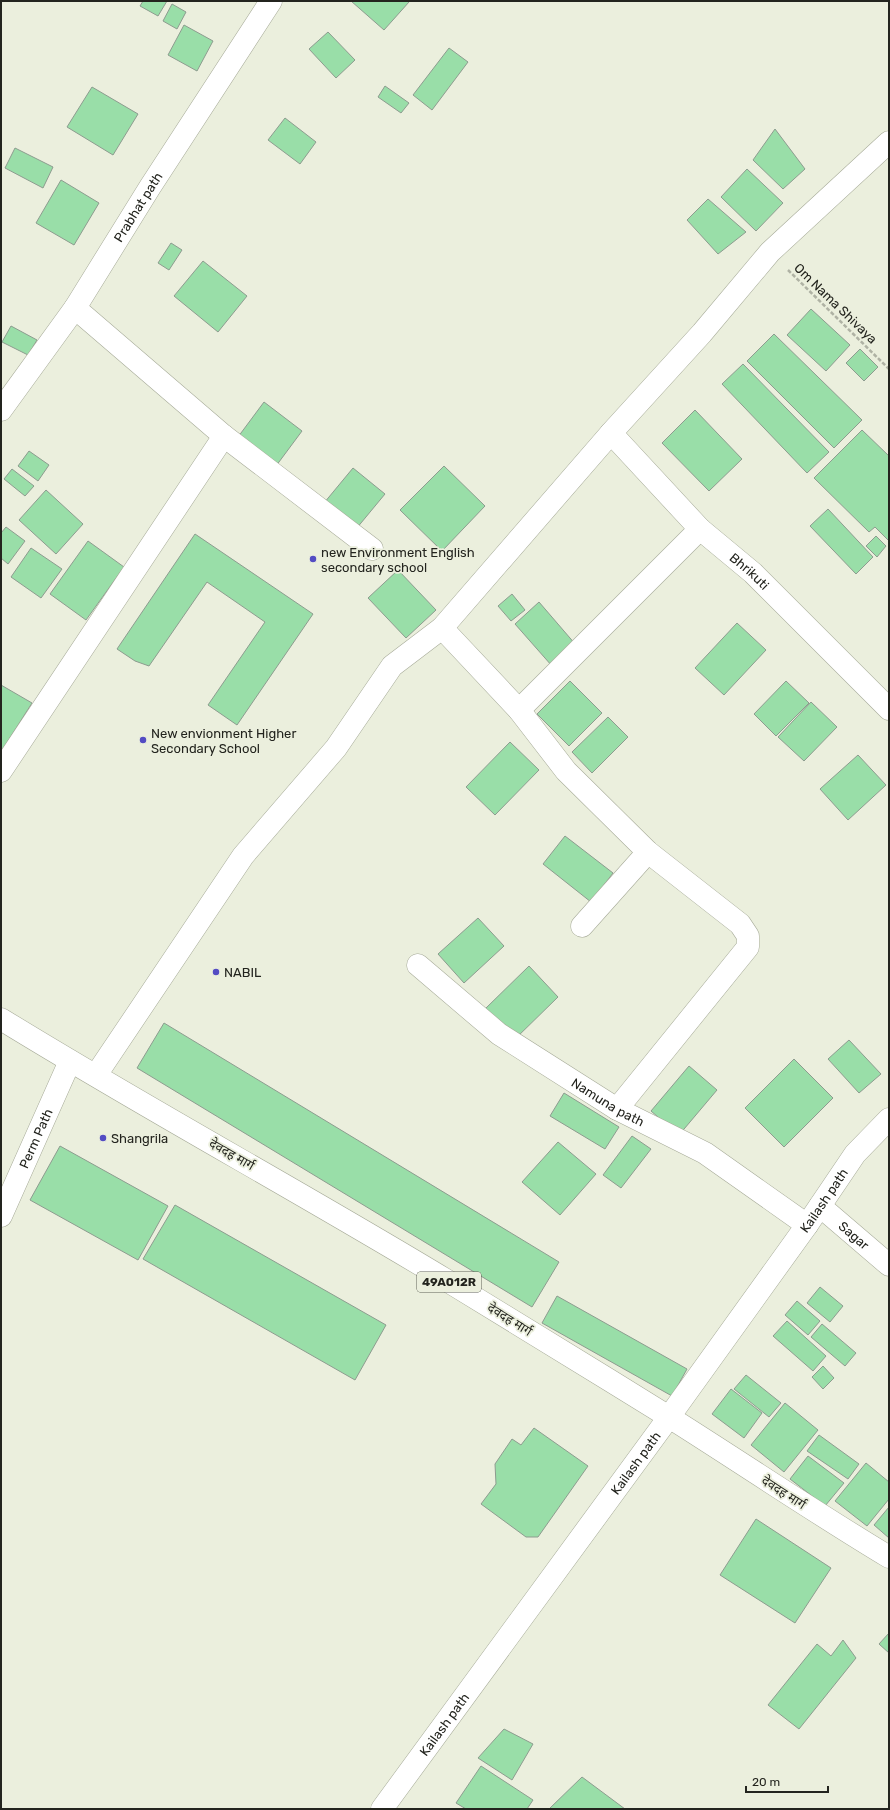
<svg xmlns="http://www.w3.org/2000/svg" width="890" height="1810" font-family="Rubik,'Noto Sans Devanagari',sans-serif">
<rect width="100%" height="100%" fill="#ebefdd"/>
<!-- building -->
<g fill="#99dea8" stroke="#8d9c8f">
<polygon points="143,1 167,1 158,16 140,6"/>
<polygon points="351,1 408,1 409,2 384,30"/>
<polygon points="172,4 186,12 177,29 163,21"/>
<polygon points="184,25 213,41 197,71 168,55"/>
<polygon points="328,32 355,60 336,78 309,49"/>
<polygon points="449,48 468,62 432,110 413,95"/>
<polygon points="385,86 409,103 401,113 378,97"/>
<polygon points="92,87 138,114 113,155 67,127"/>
<polygon points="285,118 316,142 300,164 268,140"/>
<polygon points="775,129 805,169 783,189 753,160"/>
<polygon points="15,148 53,167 43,188 5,168"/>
<polygon points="747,169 783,203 756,231 721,197"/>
<polygon points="61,180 99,203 74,245 36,223"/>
<polygon points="708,199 746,232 718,254 687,220"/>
<polygon points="171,243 182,250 169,270 158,263"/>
<polygon points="203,261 247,296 218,332 174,296"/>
<polygon points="811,309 850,345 826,371 787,335"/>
<polygon points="11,326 37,340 28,355 2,342"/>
<polygon points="774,334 862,420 834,448 747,361"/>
<polygon points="860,349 878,367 864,381 846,363"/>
<polygon points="743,364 829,452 807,473 722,384"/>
<polygon points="264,402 302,431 276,466 238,437"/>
<polygon points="695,410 742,459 709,491 662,443"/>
<polygon points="862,430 889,456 889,541 875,527 869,532 814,478"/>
<polygon points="29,451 49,465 38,481 18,466"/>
<polygon points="444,466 485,506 442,551 400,510"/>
<polygon points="353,468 385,494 356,529 324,503"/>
<polygon points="12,469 34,486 25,496 4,479"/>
<polygon points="46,490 83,524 56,554 19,520"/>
<polygon points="828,509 873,557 856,574 810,526"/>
<polygon points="6,527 25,541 8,564 1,558 1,533"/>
<polygon points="195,534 313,614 237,725 208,705 265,622 207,582 149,666 135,661 117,649"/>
<polygon points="876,536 886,546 877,557 866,546"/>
<polygon points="88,541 124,567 86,620 50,594"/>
<polygon points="31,548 62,569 41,598 11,577"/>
<polygon points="398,570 436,610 406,638 368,598"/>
<polygon points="512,594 525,610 511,621 498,606"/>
<polygon points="539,602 576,645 552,666 515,624"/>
<polygon points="737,623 766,650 724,695 695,668"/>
<polygon points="570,681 602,713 569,746 537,714"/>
<polygon points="786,681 809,703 776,736 754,714"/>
<polygon points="1,685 32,703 1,752"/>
<polygon points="811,702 837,727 804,761 778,737"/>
<polygon points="608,717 628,737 592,773 572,752"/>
<polygon points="510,742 539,770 495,815 466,787"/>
<polygon points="858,755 886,785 848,820 820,789"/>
<polygon points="565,836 613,873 591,902 543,864"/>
<polygon points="478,918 504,946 464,983 438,954"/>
<polygon points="529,966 558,997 514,1040 485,1009"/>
<polygon points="164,1023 559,1262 532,1307 137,1068"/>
<polygon points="849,1040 881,1074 859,1093 828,1059"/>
<polygon points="794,1059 833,1098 784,1147 745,1108"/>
<polygon points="689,1066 717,1090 679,1135 651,1111"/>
<polygon points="564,1093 619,1127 605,1149 550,1116"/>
<polygon points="632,1136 651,1149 621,1188 603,1175"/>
<polygon points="558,1142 596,1174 560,1215 522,1182"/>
<polygon points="60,1146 168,1206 138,1260 30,1200"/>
<polygon points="175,1205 386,1325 355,1380 143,1259"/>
<polygon points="820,1287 843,1306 830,1322 807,1303"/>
<polygon points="557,1296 687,1369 672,1396 542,1323"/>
<polygon points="797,1301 820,1321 808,1335 785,1315"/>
<polygon points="787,1321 826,1356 813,1371 773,1336"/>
<polygon points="822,1324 856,1353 845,1366 811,1337"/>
<polygon points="823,1366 834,1378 823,1389 812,1377"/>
<polygon points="746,1375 781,1403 769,1417 734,1389"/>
<polygon points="731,1389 762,1413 744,1438 712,1414"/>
<polygon points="785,1403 818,1430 784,1472 751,1445"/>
<polygon points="534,1428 588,1466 538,1537 526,1537 481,1504 496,1484 495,1464 512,1439 521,1445"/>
<polygon points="819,1435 859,1464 848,1479 807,1451"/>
<polygon points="808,1456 844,1483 825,1506 790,1479"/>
<polygon points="866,1463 889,1482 889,1499 867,1526 835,1501"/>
<polygon points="889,1507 889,1538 874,1525"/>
<polygon points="756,1519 831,1568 795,1623 720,1575"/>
<polygon points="889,1633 889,1653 879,1644"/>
<polygon points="843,1640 856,1658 799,1729 768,1705 817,1644 831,1656"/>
<polygon points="504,1729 533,1744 512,1780 478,1758"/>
<polygon points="481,1766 533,1800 527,1809 466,1809 456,1803"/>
<polygon points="582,1777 625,1809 549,1809"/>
</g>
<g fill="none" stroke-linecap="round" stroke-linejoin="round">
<!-- minor casing -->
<g stroke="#a7ab99" stroke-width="23">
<g id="minor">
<polyline points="75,308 224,436 372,549"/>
<path id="s1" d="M 1,410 L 75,308 L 150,187 L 271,1"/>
<path id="s2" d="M 611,433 L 700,529 L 753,573 L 889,709"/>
<polyline points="442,628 519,710 566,771 648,852 740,924 748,936 748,947 617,1109"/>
<polyline points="519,710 700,529"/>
<polyline points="1,771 224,436"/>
<polyline points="582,926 648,852"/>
<path id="s3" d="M 418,965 L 499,1034 L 617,1109 L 705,1153 L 807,1225"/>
<polyline points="96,1075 243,856 336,748 392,666 442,628 611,433 702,333 770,252 889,142"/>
<path id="s4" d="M 820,1206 L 889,1265"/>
<path id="s5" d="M 1,1216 L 70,1061"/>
<path id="s6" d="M 382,1809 L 669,1417 L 807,1225 L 855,1154 L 889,1119"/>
</g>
</g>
<!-- major casing -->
<g stroke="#a7ab99" stroke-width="23">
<path id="major" d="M 1,1019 C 147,1109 299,1191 446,1280 C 521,1326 595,1371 669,1417 C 742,1463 814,1512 889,1557"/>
</g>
<!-- path -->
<polyline stroke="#afb2a4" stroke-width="2.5" stroke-dasharray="4 2" stroke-linecap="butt" points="788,270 889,369"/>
<!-- minor -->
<use href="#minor" stroke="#fff" stroke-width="22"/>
<!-- major -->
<use href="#major" stroke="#fff" stroke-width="22"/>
</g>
<!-- markers -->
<g fill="#534cc3" stroke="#ebefdd" stroke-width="1.5">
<circle cx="313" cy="559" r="4"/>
<circle cx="143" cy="740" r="4"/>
<circle cx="216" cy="972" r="4"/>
<circle cx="103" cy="1138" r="4"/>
</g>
<g text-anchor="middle" stroke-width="3.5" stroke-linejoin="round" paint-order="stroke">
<!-- shield labels -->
<rect fill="#ebefdd" stroke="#5f6157" stroke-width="1" x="417" y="1272" width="64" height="20" rx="3"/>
<g font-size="12" font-weight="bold" fill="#23241e">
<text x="449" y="1286">49A012R</text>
</g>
<!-- street labels -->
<g font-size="13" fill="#23241e" stroke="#ebefdd">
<text dy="5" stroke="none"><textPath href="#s1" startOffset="245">Prabhat path</textPath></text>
<text transform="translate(836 303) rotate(44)" y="5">Om Nama Shivaya</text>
<text dy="5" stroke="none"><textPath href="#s2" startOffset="196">Bhrikuti</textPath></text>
<text dy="5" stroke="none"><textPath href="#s3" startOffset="235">Namuna path</textPath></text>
<text dy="5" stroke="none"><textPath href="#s5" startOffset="85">Perm Path</textPath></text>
<text transform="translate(232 1154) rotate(30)" y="5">देवदह मार्ग</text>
<text dy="5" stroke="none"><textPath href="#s6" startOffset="752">Kailash path</textPath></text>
<text dy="5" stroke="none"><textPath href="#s4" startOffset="45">Sagar</textPath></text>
<text transform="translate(510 1319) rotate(32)" y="5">देवदह मार्ग</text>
<text dy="5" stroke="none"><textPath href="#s6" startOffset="429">Kailash path</textPath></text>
<text transform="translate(784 1492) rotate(33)" y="5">देवदह मार्ग</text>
<text dy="5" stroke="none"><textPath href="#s6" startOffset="105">Kailash path</textPath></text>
</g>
<!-- poi labels -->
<g font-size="13" fill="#23241e" stroke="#ebefdd" text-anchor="start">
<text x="321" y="557">new Environment English<tspan x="321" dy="15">secondary school</tspan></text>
<text x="151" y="738">New envionment Higher<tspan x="151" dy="15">Secondary School</tspan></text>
<text x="224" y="977">NABIL</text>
<text x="111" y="1143">Shangrila</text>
</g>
</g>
<!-- border -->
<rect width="890" height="1810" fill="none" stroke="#23241e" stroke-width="4"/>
<!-- scale -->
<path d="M746 1786v6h82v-6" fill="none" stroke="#23241e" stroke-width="2"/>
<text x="752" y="1786" font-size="12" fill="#23241e" stroke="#ebefdd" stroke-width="3" paint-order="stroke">20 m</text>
</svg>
